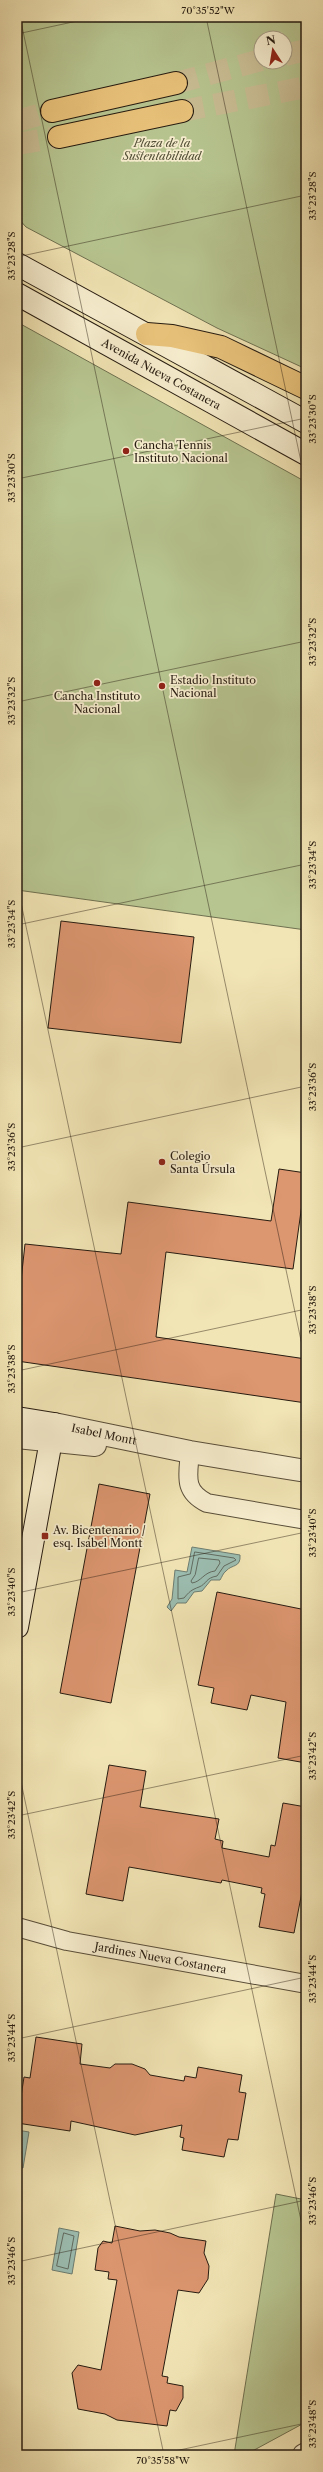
<svg xmlns="http://www.w3.org/2000/svg" width="323" height="2472" font-family="'Libre Caslon Text',serif">
<rect width="100%" height="100%" fill="#f2e5b5"/>
<filter id="stains"><feTurbulence type="fractalNoise" baseFrequency=".005" numOctaves="4"/><feColorMatrix values="0 0 0 0 .2 0 0 0 0 .09 0 0 0 0 .02 0 0 0 .5 -.17"/></filter>
<radialGradient id="worn" r=".72"><stop offset=".6" stop-color="#630" stop-opacity="0"/><stop offset="1" stop-color="#630" stop-opacity=".3"/></radialGradient>
<!-- green -->
<g fill="#b7c590" stroke="#6e7050" fill-rule="evenodd">
<path d="M 17,17 L 306,17 L 306,369 L 217,328 L 26,227 L 17,217 ZM 261,38 L 285,38 L 285,62 L 261,62 Z"/>
<polygon points="17,322 306,482 306,930 17,890"/>
<polygon points="276,2194 306,2200 306,2422 245,2455 234,2455"/>
</g>
<!-- water -->
<g fill="#9cbeb2" stroke="#6d7d71">
<path d="M 192,1547 L 240,1555 C 241,1568 232,1564 226,1571 C 223,1573 222,1577 220,1580 L 211,1580 L 202,1591 L 194,1592 L 186,1603 L 177,1603 L 171,1611 L 167,1607 L 172,1599 L 175,1570 L 187,1572 Z"/>
<polygon points="17,2130 29,2132 23,2168 17,2166"/>
<polygon points="59,2228 79,2232 72,2274 52,2270"/>
</g>
<g fill="none" stroke-linecap="round" stroke-linejoin="round">
<!-- shore -->
<g stroke="#616c61" stroke-width="1">
<path d="M 195,1552 L 234,1558 L 236,1560 L 224,1566 L 217,1576 C 205,1578 207,1584 199,1587 C 191,1590 189,1592 184,1598 L 178,1599 L 178,1577 L 190,1574 Z"/>
<path d="M 199,1558 L 219,1560 L 220,1563 L 215,1571 C 204,1572 201,1582 192,1583 L 191,1581 L 195,1575 Z"/>
<polygon points="64,2233 74,2236 68,2269 57,2266"/>
</g>
</g>
<!-- building -->
<g fill="#dc9670" stroke="#261b10">
<polygon points="61,921 194,937 181,1043 48,1028"/>
<polygon points="279,1169 306,1173 306,1205 302,1204 293,1269 166,1252 156,1337 306,1359 306,1403 17,1361 17,1317 25,1244 121,1254 128,1202 271,1221"/>
<polygon points="99,1484 150,1494 111,1703 60,1693"/>
<polygon points="217,1592 306,1610 306,1763 278,1758 286,1702 251,1695 247,1710 211,1703 214,1688 198,1685"/>
<polygon points="109,1765 146,1771 140,1807 219,1819 215,1839 223,1841 222,1848 269,1857 271,1845 275,1846 283,1803 306,1807 306,1871 294,1933 259,1927 265,1894 261,1893 262,1888 222,1880 221,1883 129,1867 123,1901 86,1894"/>
<polygon points="36,2037 82,2044 80,2064 110,2068 115,2064 132,2064 145,2069 150,2075 184,2081 185,2076 196,2078 198,2067 242,2075 239,2092 246,2093 238,2140 228,2139 224,2157 182,2150 184,2138 180,2137 182,2125 135,2135 71,2121 70,2131 17,2123 24,2077 30,2078"/>
<polygon points="115,2226 140,2231 155,2230 170,2233 179,2237 206,2241 204,2253 209,2266 208,2279 199,2293 178,2290 162,2376 168,2377 167,2383 183,2386 183,2398 176,2411 170,2410 167,2426 117,2420 105,2414 78,2409 72,2373 78,2365 101,2370 117,2280 108,2279 109,2272 95,2270 98,2248 103,2241 112,2243"/>
</g>
<g fill="none" stroke-linecap="round" stroke-linejoin="round">
<!-- motorway-tunnel -->
<g stroke="#c9bd94" stroke-width="22" stroke-dasharray="22 11" stroke-linecap="butt">
<polyline points="285,55 306,50"/>
<polyline points="176,83 261,60"/>
<polyline points="182,111 306,87"/>
<polyline points="17,121 52,111"/>
<polyline points="17,144 59,137"/>
</g>
<!-- minor casing -->
<g stroke="#594e39" stroke-width="20">
<g id="minor">
<path d="M 190,1452 C 188,1476 183,1491 207,1503 L 306,1520"/>
<path id="s1" d="M 17,1927 L 67,1941 L 306,1984"/>
</g>
</g>
<!-- tertiary casing -->
<g stroke="#594e39" stroke-width="24">
<g id="tertiary">
<path id="s2" d="M 54,1424 L 190,1452 L 306,1471"/>
<polyline points="17,1437 95,1445"/>
<polyline points="304,2455 306,2454"/>
</g>
</g>
<!-- secondary casing -->
<g stroke="#261b10" stroke-width="24">
<g id="secondary">
<polyline points="17,264 306,422"/>
<path id="s3" d="M 17,294 L 306,454"/>
<polyline points="17,1418 54,1424 17,1627"/>
</g>
</g>
<!-- motorway casing -->
<g stroke="#261b10" stroke-width="24">
<g id="motorway">
<polyline points="52,111 176,83"/>
<polyline points="59,137 182,111"/>
<polyline points="147,334 172,336 221,347 306,388"/>
</g>
</g>
<!-- minor -->
<use href="#minor" stroke="#f7eecf" stroke-width="18"/>
<!-- tertiary -->
<use href="#tertiary" stroke="#f7eecf" stroke-width="22"/>
<!-- secondary -->
<use href="#secondary" stroke="#f7eecf" stroke-width="22"/>
<!-- motorway -->
<use href="#motorway" stroke="#e9c27a" stroke-width="22"/>
</g>
<!-- ticks -->
<path fill="none" stroke="#261b10" stroke-width="1" stroke-opacity="0.45" d="M 20,17 L 306,1364M 206,17 L 306,485M 17,34 L 96,17M 17,257 L 306,195M 17,479 L 306,418M 17,702 L 306,641M 17,884 L 306,2244M 17,925 L 306,864M 17,1148 L 306,1086M 17,1371 L 306,1309M 17,1593 L 306,1532M 17,1763 L 164,2455M 17,1816 L 306,1755M 17,2039 L 306,1977M 17,2262 L 306,2200M 156,2455 L 306,2423"/>
<!-- markers -->
<g fill="#8f2418" stroke="#f7eecf" stroke-width="1.5">
<circle cx="126" cy="451" r="4"/>
<circle cx="97" cy="683" r="4"/>
<circle cx="162" cy="686" r="4"/>
<circle cx="162" cy="1162" r="4"/>
<rect x="41" y="1532" width="8" height="8" rx="2"/>
</g>
<g text-anchor="middle" stroke-width="3.5" stroke-linejoin="round" paint-order="stroke">
<!-- park labels -->
<g font-size="11" font-style="italic" fill="#524e36" stroke="#f7eecf">
<text x="162" y="147">Plaza de la<tspan x="162" dy="13">Sustentabilidad</tspan></text>
</g>
<!-- street labels -->
<g font-size="11" fill="#261b10" stroke="#f7eecf">
<text dy="4" stroke="none"><textPath href="#s3" startOffset="165">Avenida Nueva Costanera</textPath></text>
<text dy="4" stroke="none"><textPath href="#s2" startOffset="51">Isabel Montt</textPath></text>
<text dy="4" stroke="none"><textPath href="#s1" startOffset="147">Jardines Nueva Costanera</textPath></text>
</g>
<!-- poi labels -->
<g font-size="11" fill="#261b10" stroke="#f7eecf" text-anchor="start">
<text x="134" y="449">Cancha Tennis<tspan x="134" dy="13">Instituto Nacional</tspan></text>
<text x="170" y="684">Estadio Instituto<tspan x="170" dy="13">Nacional</tspan></text>
<text x="97" y="700" text-anchor="middle">Cancha Instituto<tspan x="97" dy="13">Nacional</tspan></text>
<text x="170" y="1160">Colegio<tspan x="170" dy="13">Santa Úrsula</tspan></text>
<text x="53" y="1534">Av. Bicentenario /<tspan x="53" dy="13">esq. Isabel Montt</tspan></text>
</g>
</g>
<!-- margin -->
<rect width="323" height="2472" fill="none" stroke="#f2e5b5" stroke-width="44"/>
<!-- north arrow -->
<g transform="translate(273 50) rotate(348)"><circle r="19" fill="#f7eecf" stroke="#a39a83"/>
<path d="M0-3L7 15L0 10L-7 15Z" fill="#8f2418"/>
<text y="-6" font-size="11" font-weight="bold" text-anchor="middle" fill="#261b10">N</text>
</g>
<rect x="22" y="22" width="279" height="2428" fill="none" stroke="#261b10" stroke-width="1.5"/>
<g font-size="10" text-anchor="middle" fill="#261b10">
<text x="208" y="14">70°35'52"W</text>
<text transform="translate(312 196) rotate(-90)" y="4">33°23'28"S</text>
<text transform="translate(11 256) rotate(-90)" y="4">33°23'28"S</text>
<text transform="translate(312 419) rotate(-90)" y="4">33°23'30"S</text>
<text transform="translate(11 478) rotate(-90)" y="4">33°23'30"S</text>
<text transform="translate(312 642) rotate(-90)" y="4">33°23'32"S</text>
<text transform="translate(11 701) rotate(-90)" y="4">33°23'32"S</text>
<text transform="translate(312 865) rotate(-90)" y="4">33°23'34"S</text>
<text transform="translate(11 924) rotate(-90)" y="4">33°23'34"S</text>
<text transform="translate(312 1087) rotate(-90)" y="4">33°23'36"S</text>
<text transform="translate(11 1147) rotate(-90)" y="4">33°23'36"S</text>
<text transform="translate(312 1310) rotate(-90)" y="4">33°23'38"S</text>
<text transform="translate(11 1369) rotate(-90)" y="4">33°23'38"S</text>
<text transform="translate(312 1533) rotate(-90)" y="4">33°23'40"S</text>
<text transform="translate(11 1592) rotate(-90)" y="4">33°23'40"S</text>
<text transform="translate(312 1756) rotate(-90)" y="4">33°23'42"S</text>
<text transform="translate(11 1815) rotate(-90)" y="4">33°23'42"S</text>
<text transform="translate(312 1979) rotate(-90)" y="4">33°23'44"S</text>
<text transform="translate(11 2038) rotate(-90)" y="4">33°23'44"S</text>
<text transform="translate(312 2201) rotate(-90)" y="4">33°23'46"S</text>
<text transform="translate(11 2261) rotate(-90)" y="4">33°23'46"S</text>
<text transform="translate(312 2424) rotate(-90)" y="4">33°23'48"S</text>
<text x="163" y="2464">70°35'58"W</text>
</g>
<rect width="100%" height="100%" filter="url(#stains)"/>
<rect width="100%" height="100%" fill="url(#worn)"/>
</svg>
